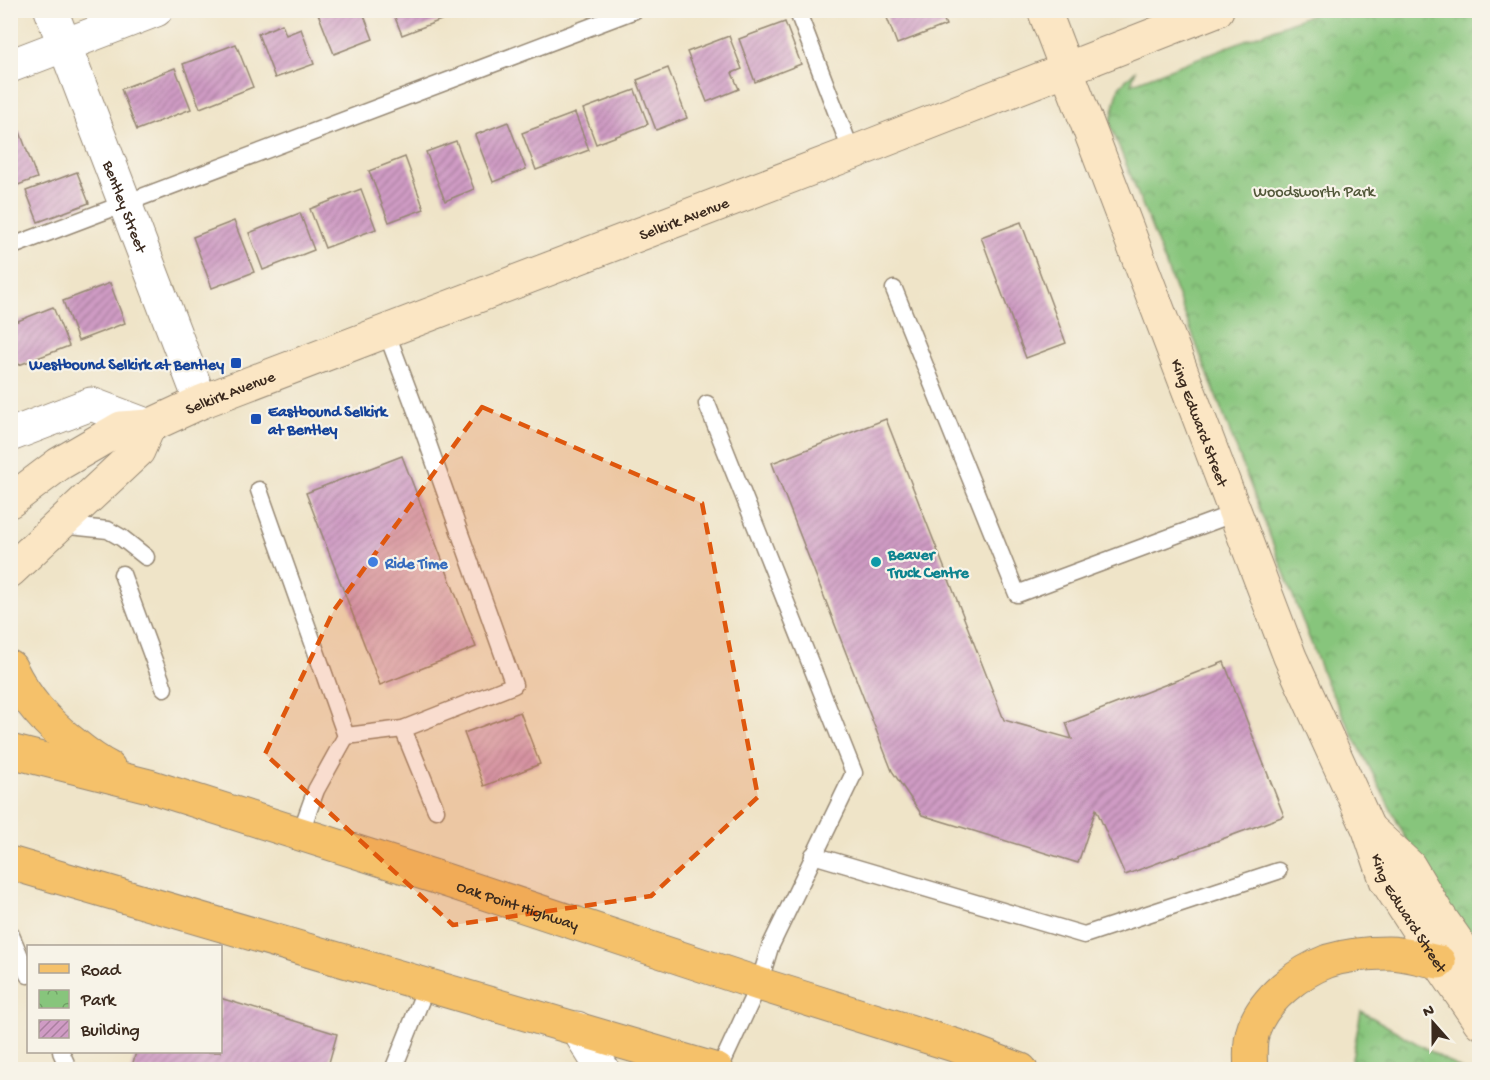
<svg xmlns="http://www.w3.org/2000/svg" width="1490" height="1080" font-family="'Gochi Hand',sans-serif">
<defs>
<pattern id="park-crowns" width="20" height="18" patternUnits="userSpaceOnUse" patternTransform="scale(1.5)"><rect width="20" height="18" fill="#87c57c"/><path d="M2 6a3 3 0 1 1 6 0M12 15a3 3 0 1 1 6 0" fill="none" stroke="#70a065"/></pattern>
<pattern id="building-hatch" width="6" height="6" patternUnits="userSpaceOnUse" patternTransform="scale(1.5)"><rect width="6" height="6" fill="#cf9bc4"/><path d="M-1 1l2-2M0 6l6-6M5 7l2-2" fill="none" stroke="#a97f9f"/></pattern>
</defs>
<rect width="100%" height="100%" fill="#f7f3e8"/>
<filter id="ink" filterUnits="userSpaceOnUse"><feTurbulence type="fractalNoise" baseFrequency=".0167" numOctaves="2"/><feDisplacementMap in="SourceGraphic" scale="12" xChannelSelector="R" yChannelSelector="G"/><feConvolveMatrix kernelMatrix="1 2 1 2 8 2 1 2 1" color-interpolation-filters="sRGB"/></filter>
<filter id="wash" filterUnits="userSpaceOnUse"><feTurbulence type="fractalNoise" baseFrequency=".008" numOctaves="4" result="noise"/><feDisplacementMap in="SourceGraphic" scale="24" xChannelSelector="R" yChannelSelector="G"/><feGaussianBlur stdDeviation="1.35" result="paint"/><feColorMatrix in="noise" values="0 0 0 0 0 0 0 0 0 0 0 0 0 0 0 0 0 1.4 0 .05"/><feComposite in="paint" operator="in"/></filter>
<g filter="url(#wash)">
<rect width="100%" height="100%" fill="#efe4c8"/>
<!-- park -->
<g fill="url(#park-crowns)" stroke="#61784d" stroke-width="1.5">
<polygon points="1320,11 1479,11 1479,963 1409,845 1326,682 1152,229 1110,124 1119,87 1136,70 1131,84"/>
<polygon points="1361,1011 1461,1069 1350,1069"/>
</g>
<g id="blocks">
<!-- building -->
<g fill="url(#building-hatch)">
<polygon points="362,10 373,39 334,54 317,11"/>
<polygon points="392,10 447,10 449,17 402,35"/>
<polygon points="884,10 940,10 946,25 897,44"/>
<polygon points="785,22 801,64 755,82 739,39"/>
<polygon points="282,24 286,35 301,29 314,64 275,78 258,34"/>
<polygon points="729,36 742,69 732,73 739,89 707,102 687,52"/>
<polygon points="236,44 253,87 200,108 183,64"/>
<polygon points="175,68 191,109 137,130 121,89"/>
<polygon points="668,68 687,118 656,130 637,80"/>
<polygon points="635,90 648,124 596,144 583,109"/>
<polygon points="575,113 589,150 536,170 522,133"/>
<polygon points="508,122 526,169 493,182 475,135"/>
<polygon points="20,132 37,178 10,188 10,135"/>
<polygon points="456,141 474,189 445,201 426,152"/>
<polygon points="405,157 424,209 389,222 369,171"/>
<polygon points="77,172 89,203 38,222 26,191"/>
<polygon points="361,189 376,229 325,248 310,209"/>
<polygon points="300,213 314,250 263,270 249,233"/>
<polygon points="234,221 254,272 212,288 193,237"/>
<polygon points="1021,222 1066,343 1026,358 981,237"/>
<polygon points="110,283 125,323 78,341 63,301"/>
<polygon points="53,307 69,346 19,365 10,343 10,324"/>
<polygon points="886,419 1004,720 1072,739 1066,723 1224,662 1284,816 1125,875 1096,809 1078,863 922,815 892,771 772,463"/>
<polygon points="402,456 476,647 380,685 306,493"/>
<polygon points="520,712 540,764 484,786 464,733"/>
<polygon points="220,998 337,1034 327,1070 131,1070 136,1052 220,1052"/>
</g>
</g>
</g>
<g filter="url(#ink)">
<use href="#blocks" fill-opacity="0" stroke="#958773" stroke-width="1.5"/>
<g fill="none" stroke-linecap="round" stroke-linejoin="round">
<!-- lane casing -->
<g stroke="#958773" stroke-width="19">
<g id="lane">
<polyline points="797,10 852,153"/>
<polyline points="10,247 635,10"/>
<polyline points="894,289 1017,594 1235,513"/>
<polyline points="707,404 854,773 770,947 759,984 719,1070"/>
<polyline points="259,490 346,736 316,790 300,834"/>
<polyline points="60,525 108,530 122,538 146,557"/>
<polyline points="122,574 164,688"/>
<polyline points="403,729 436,810"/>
<polyline points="346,736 403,729 514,685 422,427 386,331"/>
<polyline points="813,855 1084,935 1278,871"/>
<polyline points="10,933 28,975"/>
<polyline points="61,1052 69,1070"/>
<polyline points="393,1070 427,985"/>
</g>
</g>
<!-- street casing -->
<g stroke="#958773" stroke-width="35">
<g id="street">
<path id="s1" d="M 51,10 L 201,402"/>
<polyline points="10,66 156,10"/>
<polyline points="10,435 91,404 149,426"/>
<polyline points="577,1028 603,1070"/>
</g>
</g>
<!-- secondary casing -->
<g stroke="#958773" stroke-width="35">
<g id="secondary">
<path id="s2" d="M 1044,10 L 1290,657 L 1369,830 L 1386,880 L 1439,962 L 1480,1022"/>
<path id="s3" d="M 10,501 L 59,464 L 121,428 L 149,426 L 201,402 L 852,153 L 1217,10"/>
<polyline points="10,571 138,451 149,426"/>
<polyline points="1371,831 1409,866 1437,913 1480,974"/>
</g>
</g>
<!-- primary casing -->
<g stroke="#958773" stroke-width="35">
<g id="primary">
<path d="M 10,667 C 26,700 45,721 74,744 C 85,753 95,761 109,768"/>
<path id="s4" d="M 10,751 L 149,786 L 436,877 L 759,984 L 957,1046 L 1021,1070"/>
<polyline points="10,863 717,1070"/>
<path d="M 1251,1070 C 1250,1058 1250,1039 1254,1028 C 1265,998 1299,972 1328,961 C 1347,955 1369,953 1388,953 C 1405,953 1422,959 1439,962"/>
</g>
</g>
<!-- lane -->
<use href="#lane" stroke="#fff" stroke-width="16"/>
<!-- street -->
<use href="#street" stroke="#fff" stroke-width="33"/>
<!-- secondary -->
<use href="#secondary" stroke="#fbe6c4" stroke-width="33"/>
<!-- primary -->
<use href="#primary" stroke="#f5c16b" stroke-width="33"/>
</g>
</g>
<!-- marked area -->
<path fill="#df570d" fill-opacity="0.2" stroke="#df570d" stroke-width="4.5" stroke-dasharray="12 8" stroke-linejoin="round" d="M 482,407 L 702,503 L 758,797 L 651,896 L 453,925 L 265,754 L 334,610 Z"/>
<!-- markers -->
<g fill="#1a4fb4" stroke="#f7f3e8" stroke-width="2">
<rect x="230" y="357" width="12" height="12" rx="3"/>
<rect x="250" y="413" width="12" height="12" rx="3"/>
</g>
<circle fill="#3f7fe0" stroke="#f7f3e8" stroke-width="2" cx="373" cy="562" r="6"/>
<circle fill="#0f9aa8" stroke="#f7f3e8" stroke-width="2" cx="876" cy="562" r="6"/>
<g text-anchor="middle" stroke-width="4.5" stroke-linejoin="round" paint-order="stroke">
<!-- park labels -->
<g font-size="16" fill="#52583a" stroke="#f7f3e8">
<text x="1314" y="196">Woodsworth Park</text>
</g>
<!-- street labels -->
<g font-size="16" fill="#3b2a1e" stroke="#f7f3e8">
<text dy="6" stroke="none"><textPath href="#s1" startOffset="210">Bentley Street</textPath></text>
<text dy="6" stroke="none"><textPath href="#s3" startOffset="735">Selkirk Avenue</textPath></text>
<text dy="6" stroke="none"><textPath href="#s3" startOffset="249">Selkirk Avenue</textPath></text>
<text dy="6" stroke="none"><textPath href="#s2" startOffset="441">King Edward Street</textPath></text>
<text dy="6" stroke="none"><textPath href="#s4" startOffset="531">Oak Point Highway</textPath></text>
<text dy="6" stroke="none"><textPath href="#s2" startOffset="975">King Edward Street</textPath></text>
</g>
<!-- transit labels -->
<g font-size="16" font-weight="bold" fill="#164399" stroke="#f7f3e8" text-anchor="end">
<text x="224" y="369">Westbound Selkirk at Bentley</text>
<text x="268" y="416" text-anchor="start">Eastbound Selkirk<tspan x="268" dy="18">at Bentley</tspan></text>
</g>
<!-- culture labels -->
<g font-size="16" font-weight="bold" fill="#0d838f" stroke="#f7f3e8" text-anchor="start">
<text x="888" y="559">Beaver<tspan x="888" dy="18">Truck Centre</tspan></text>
</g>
<!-- shop labels -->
<g font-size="16" font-weight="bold" fill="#366cbe" stroke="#f7f3e8" text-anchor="start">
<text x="385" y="568">Ride Time</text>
</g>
</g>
<!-- margin -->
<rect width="1490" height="1080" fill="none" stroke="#f7f3e8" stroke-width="36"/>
<!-- legend -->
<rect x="27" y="945" width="195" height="108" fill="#f7f3e8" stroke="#aca397" stroke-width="1.5"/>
<rect x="39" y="964" width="30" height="9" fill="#f5c16b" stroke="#aca397" stroke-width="1.5"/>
<text x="81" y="975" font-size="18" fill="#3b2a1e">Road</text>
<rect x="39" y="990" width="30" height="18" fill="url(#park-crowns)" stroke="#aca397" stroke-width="1.5"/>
<text x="81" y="1005" font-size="18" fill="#3b2a1e">Park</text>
<rect x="39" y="1020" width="30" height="18" fill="url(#building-hatch)" stroke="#aca397" stroke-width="1.5"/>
<text x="81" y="1035" font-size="18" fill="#3b2a1e">Building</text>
<!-- north arrow -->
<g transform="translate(1433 1023) rotate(339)" stroke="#f7f3e8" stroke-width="4.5" paint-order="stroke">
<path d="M0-4.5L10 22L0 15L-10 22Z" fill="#3b2a1e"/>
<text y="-9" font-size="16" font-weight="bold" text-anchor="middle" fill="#3b2a1e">N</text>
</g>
</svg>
